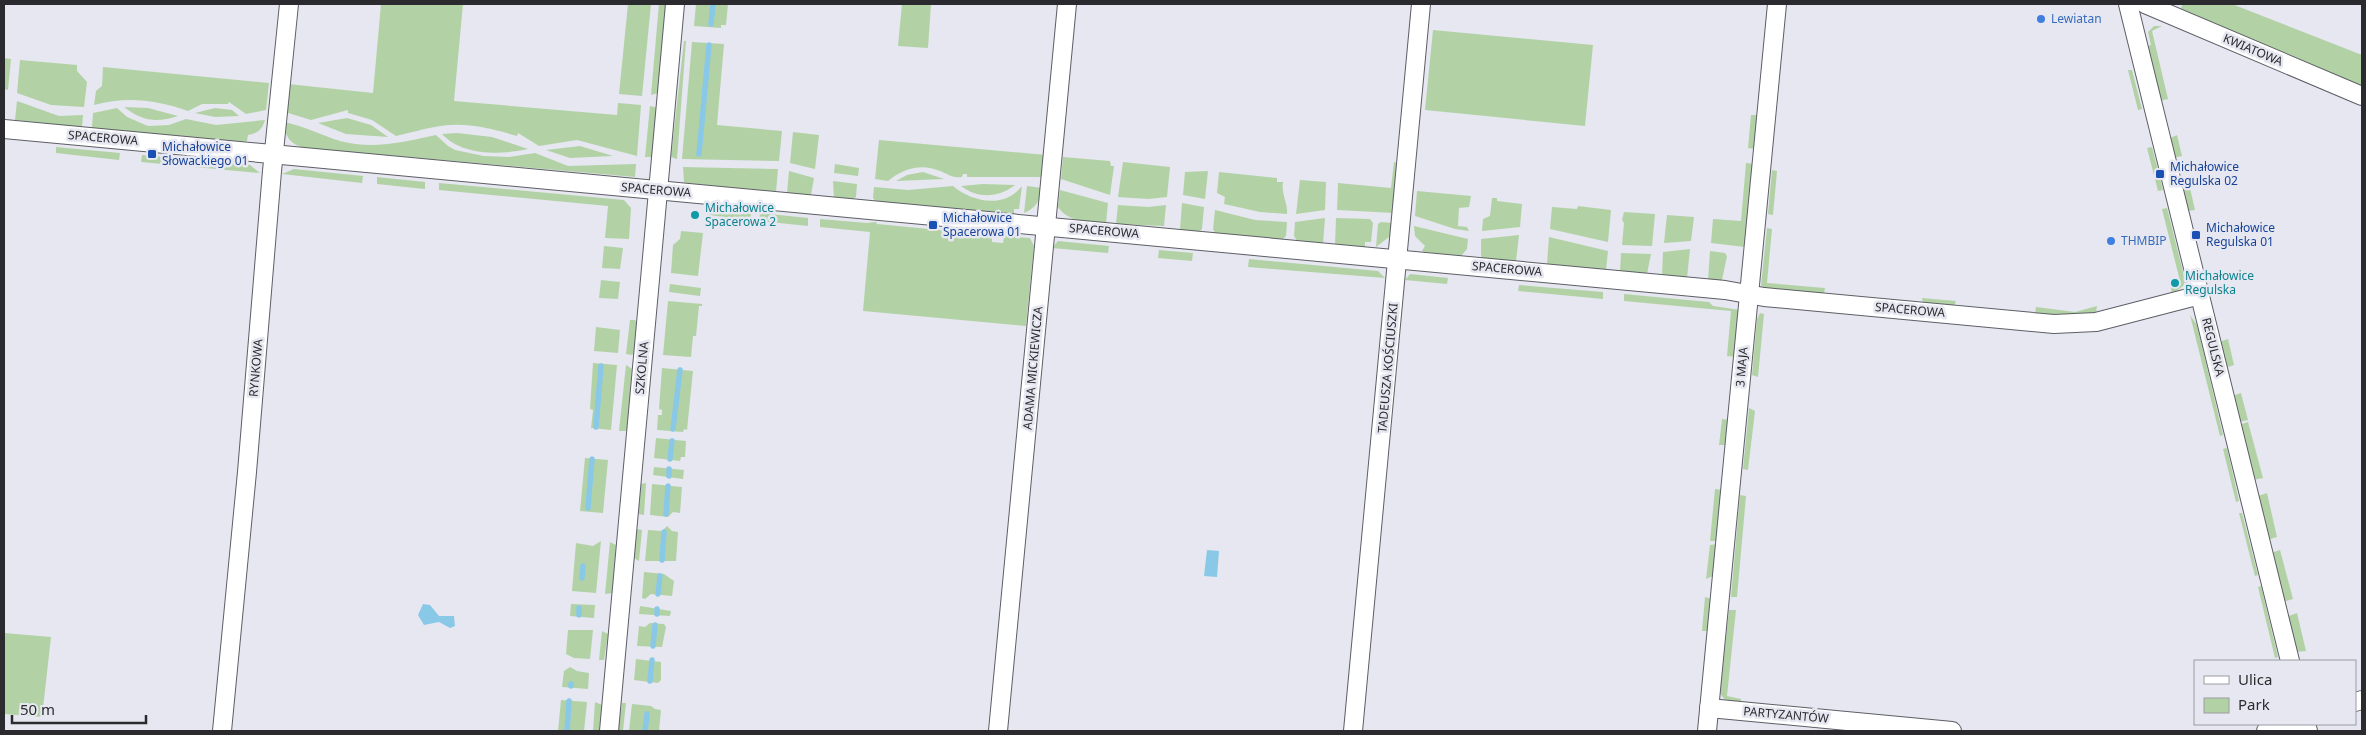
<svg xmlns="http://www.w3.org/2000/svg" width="2366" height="735" font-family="'Noto Sans',sans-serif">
<rect width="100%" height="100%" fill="#e6e7f0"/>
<!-- green -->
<g fill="#b2d2a6">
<path d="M 381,4 L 463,4 L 454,101 L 617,115 L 618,103 L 641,105 L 637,156 L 577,140 L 539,146 L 518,133 L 517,136 C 490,128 463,121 435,127 C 422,129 410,133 396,136 L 372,120 L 348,113 L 348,110 L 311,120 L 285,112 L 288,84 L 373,93 Z"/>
<polygon points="628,4 651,4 642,96 619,94"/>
<polygon points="659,4 666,4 658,93 651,95"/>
<polygon points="696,4 728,4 726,25 721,25 721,28 694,26"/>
<polygon points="902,4 931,4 928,48 898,46"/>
<polygon points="2183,4 2232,4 2362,55 2362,88 2180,10"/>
<polygon points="2154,26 2162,26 2152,31 2168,99 2159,101 2145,47 2151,45 2148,32"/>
<polygon points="1433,30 1593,45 1585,126 1425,110"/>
<polygon points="684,41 686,41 677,159 671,157"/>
<polygon points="692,42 724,44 717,125 782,131 779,161 682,159"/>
<polygon points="4,58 11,59 8,90 4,89"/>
<polygon points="20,60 77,65 77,71 87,82 84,107 51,105 17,93"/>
<path d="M 103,67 L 269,83 L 266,110 L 246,114 L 229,102 L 228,104 L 202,104 L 188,111 C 156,100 128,96 94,105 L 96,91 L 102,86 Z"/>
<polygon points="2128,70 2132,70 2142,109 2138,110"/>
<polygon points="17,101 59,116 83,115 82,127 15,120"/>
<polygon points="650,106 658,108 653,157 645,157"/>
<path d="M 124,107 L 148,108 L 178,116 C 156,123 142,121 124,107 Z"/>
<path d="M 117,108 L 127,117 L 148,126 L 169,125 L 186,119 L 216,125 L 265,120 C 262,130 258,133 248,135 L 247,141 L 240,142 L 92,128 L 93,113 Z"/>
<polygon points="215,108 232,110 239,116 215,117 195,113"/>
<polygon points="1751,115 1759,115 1755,149 1748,148"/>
<polygon points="347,118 371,125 388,137 346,134 318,123"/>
<path d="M 284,122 C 304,126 321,135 340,141 C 373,150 404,142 436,135 L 448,146 L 455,150 L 484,156 L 509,157 L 535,153 L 568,166 L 636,164 L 635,177 L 305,148 C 291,145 284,136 284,122 Z"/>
<polygon points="793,132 819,135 815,169 790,163"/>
<path d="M 457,133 L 492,137 L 528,149 C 501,155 462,156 442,134 Z"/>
<polygon points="2177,135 2182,156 2173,158 2168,139"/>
<path d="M 879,140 L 1046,155 L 1043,177 L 967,177 L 967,174 L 963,174 L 962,177 C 952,178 950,175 940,171 C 922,163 903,168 888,181 L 875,179 Z"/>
<polygon points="580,146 613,156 570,158 546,150"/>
<polygon points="56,147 120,153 119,160 56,153"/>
<polygon points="2152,147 2163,190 2158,191 2147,148"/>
<polygon points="142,155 250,165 260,173 141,162"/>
<polygon points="1063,157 1110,161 1111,166 1114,166 1110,195 1061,179"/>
<polygon points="1123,162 1170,167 1167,197 1148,199 1118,197"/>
<polygon points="1394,162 1400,164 1394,213 1337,210 1338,183 1391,188"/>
<polygon points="1746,163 1754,164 1745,247 1711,243 1713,219 1741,221"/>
<polygon points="835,164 859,168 858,176 834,173"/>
<polygon points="683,167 778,169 776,192 686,183 684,182"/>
<polygon points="294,169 363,176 362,183 282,174"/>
<polygon points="1772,170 1777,171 1773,215 1768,214"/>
<polygon points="789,171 814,178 811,195 787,193"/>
<polygon points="1208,171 1205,199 1183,195 1185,172"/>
<polygon points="923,172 944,179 896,181 907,175"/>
<path d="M 1219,172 L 1277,178 L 1277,182 L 1283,182 C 1281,194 1288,203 1287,214 L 1260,212 L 1224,204 L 1225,197 L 1217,193 Z"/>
<polygon points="377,177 425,182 425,189 377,184"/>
<polygon points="1300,180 1326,182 1325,210 1296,214"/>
<polygon points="833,181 857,184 856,197 853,199 834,198"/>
<polygon points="439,183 624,200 631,208 629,239 605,238 608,206 439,190"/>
<path d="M 983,184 L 1015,185 C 998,198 978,199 961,186 Z"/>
<polygon points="2189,184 2195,210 2186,211 2180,188"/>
<path d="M 953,186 C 972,202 1004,209 1022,186 L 1019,209 L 1014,209 L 1014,215 L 876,202 L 873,198 L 874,187 L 908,190 Z"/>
<path d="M 1027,186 L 1042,188 C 1040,201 1036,208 1024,213 Z"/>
<path d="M 1060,190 L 1108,203 L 1106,223 C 1088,222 1069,223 1058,207 Z"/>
<polygon points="1417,191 1471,196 1469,207 1459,208 1458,226 1467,227 1469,231 1455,229 1415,216"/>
<polygon points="1492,198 1497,198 1497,201 1522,204 1520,227 1482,231 1483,219 1490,216"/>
<polygon points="1182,203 1204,207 1202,229 1199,232 1180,230"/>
<polygon points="1118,205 1148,207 1166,205 1164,226 1116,224"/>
<polygon points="1578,206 1611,210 1608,242 1550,229 1552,207 1577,209"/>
<polygon points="708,208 751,212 751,220 708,215"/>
<polygon points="2167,208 2186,284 2172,294 2171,288 2181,285 2162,209"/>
<polygon points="1215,210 1255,220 1287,222 1286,236 1282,240 1215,233 1213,229"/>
<polygon points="1624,212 1655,214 1652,246 1622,245 1624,223 1622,220"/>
<polygon points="760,213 808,218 808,226 759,221"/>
<polygon points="1667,215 1694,217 1691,241 1664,243"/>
<polygon points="1325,218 1323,244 1297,241 1294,236 1295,222"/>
<polygon points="1336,218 1370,219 1373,223 1371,242 1365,242 1365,248 1335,245"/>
<polygon points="820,219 867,223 876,222 877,224 992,235 992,242 1003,243 1004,236 1030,238 1034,246 1026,326 863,311 870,232 820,227"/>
<polygon points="1381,222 1393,223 1389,237 1376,247 1378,224"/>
<polygon points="1414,226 1468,239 1467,249 1461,256 1424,252 1422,251 1425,246 1415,236"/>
<polygon points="1767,228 1772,229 1767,283 1825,288 1824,294 1774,290 1772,288 1772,290 1761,286"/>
<polygon points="681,231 703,233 698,276 671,273 673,245 680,239"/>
<polygon points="1519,235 1516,261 1483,259 1481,256 1481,239"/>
<polygon points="1549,237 1608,251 1606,270 1547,264"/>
<polygon points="1058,241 1109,246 1108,253 1052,248"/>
<polygon points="604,246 623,248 620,269 602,268"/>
<polygon points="1690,249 1687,278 1662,276 1663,252"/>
<polygon points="1159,250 1193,253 1192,261 1158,258"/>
<polygon points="1710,251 1725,253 1727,256 1722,280 1708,280"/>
<polygon points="1621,253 1651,254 1647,274 1620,272"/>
<polygon points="1249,259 1378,271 1385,278 1248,267"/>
<polygon points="1410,274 1448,278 1447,284 1405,280"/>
<polygon points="601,280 620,282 618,299 599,298"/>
<polygon points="670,284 701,288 700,296 669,292"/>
<polygon points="1519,285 1603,292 1603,299 1518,291"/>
<polygon points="1624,294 1709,302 1713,306 1740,310 1736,357 1727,356 1731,311 1624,301"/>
<polygon points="1922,298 1956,301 1954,306 1923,303"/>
<polygon points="668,301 702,304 702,306 699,306 696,336 693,336 691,357 663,355"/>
<polygon points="2097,306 2096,313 2061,316 2035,314 2036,307 2075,312"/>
<polygon points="1760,313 1764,314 1758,377 1752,375 1757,319"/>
<polygon points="2190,315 2197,325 2223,435 2220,436"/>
<polygon points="630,320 635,320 637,323 634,353 632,355 626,354"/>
<polygon points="596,327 620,330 618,353 594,351"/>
<polygon points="2228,339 2234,365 2225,368 2219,342"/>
<polygon points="593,363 617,365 611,430 591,428 593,410 590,409"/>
<polygon points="626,365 632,369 627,430 625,431 619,431"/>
<polygon points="662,368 693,371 687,430 684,429 683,432 657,430 658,415 662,415 662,410 659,409"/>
<polygon points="2241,393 2248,420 2239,422 2232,396"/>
<polygon points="1749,408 1755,411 1748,470 1743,469"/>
<polygon points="1722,419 1730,420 1727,445 1719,445"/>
<polygon points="2248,422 2263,478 2253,480 2239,425"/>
<polygon points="656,438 686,441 685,457 681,457 680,461 654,458"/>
<polygon points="2227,448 2239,501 2236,502 2223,449"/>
<polygon points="585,458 608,460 603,513 580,511"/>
<polygon points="654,467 684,470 683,479 653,475"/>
<polygon points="646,483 644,515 638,514 641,484"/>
<polygon points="652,484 682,487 680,513 673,512 668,517 650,515"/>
<polygon points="1715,489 1723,490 1718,541 1710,541"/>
<polygon points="2267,493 2277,537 2267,540 2258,496"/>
<polygon points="1740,495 1746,496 1737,597 1731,597"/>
<polygon points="2239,513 2242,513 2258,575 2255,576"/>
<polygon points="667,526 672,531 678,532 676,561 645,561 648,530 662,531"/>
<polygon points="637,529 642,530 639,561 634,558"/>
<polygon points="601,541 596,593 572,591 576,543 593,546"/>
<polygon points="610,542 616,545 612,593 605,594"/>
<polygon points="1717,544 1715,575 1706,579 1710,545"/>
<polygon points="2280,550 2293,599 2283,602 2271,553"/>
<polygon points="644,572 664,574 674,581 672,596 651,594 645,599 642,598"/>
<polygon points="2261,586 2278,657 2275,658 2258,587"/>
<polygon points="1705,597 1712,599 1709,631 1702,631"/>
<polygon points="571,604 595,605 594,618 570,616"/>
<polygon points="640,606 671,611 670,616 639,614"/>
<path d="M 1729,610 L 1736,610 L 1727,696 L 1741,699 L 1741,703 C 1731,704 1725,702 1720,693 Z"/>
<polygon points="2297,613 2306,651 2295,652 2286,617"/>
<polygon points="650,623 664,624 666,627 662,647 637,646 639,626 645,627"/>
<polygon points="568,630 593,630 590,659 574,658 566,654"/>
<polygon points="602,631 608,634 604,660 599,660"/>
<polygon points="4,633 51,637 42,717 4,714"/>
<polygon points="636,659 661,662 661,680 658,683 634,680"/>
<polygon points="570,667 577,671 589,673 588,689 562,687 564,671"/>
<polygon points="561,700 587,702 584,731 558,731"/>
<polygon points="595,702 602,705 599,731 593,731"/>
<polygon points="622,703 626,703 623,731 618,731"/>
<polygon points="632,704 651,706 655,709 661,710 659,731 629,731"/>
</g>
<!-- water -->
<g fill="#89c9e7">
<polygon points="1207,550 1219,551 1217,577 1204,576"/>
<polygon points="423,604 430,605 439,616 454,616 455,626 450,628 439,622 424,625 418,615"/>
</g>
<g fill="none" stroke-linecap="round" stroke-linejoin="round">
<!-- stream -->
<g stroke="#89c9e7" stroke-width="5.5">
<polyline points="711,24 713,4"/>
<polyline points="699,154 709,45"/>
<polyline points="596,427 601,366"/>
<polyline points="673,429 680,370"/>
<polyline points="670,459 672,441"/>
<polyline points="669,476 669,469"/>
<polyline points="588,508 592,459"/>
<polyline points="666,514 668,486"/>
<polyline points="662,560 664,532"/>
<polyline points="582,578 583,566"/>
<polyline points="658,594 660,576"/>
<polyline points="657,614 657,609"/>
<polyline points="579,615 579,608"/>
<polyline points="653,646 655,625"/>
<polyline points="650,681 652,660"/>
<polyline points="571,686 571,684"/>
<polyline points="567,731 569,701"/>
<polyline points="645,731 647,714"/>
</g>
<!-- minor casing -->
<g stroke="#5d5e66" stroke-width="20">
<g id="minor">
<polyline points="2128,4 2290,661"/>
<polyline points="2145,4 2362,96"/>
<polyline points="4,129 1725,290 1764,297 2054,324 2096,322 2200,295"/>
<polyline points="2355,702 2362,700"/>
<polyline points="1709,708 1952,731"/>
<polyline points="2306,724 2308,731"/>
<polyline points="222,731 247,472 272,171 289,4"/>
<polyline points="609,731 675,4"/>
<polyline points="998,731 1067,4"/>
<polyline points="1353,731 1421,4"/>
<polyline points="1707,731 1777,4"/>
<polyline points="2266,731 2294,724"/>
</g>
</g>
<!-- minor -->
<use href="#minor" stroke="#fff" stroke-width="18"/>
</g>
<!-- markers -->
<g fill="#3f7fe0" stroke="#e6e7f0" stroke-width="2">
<circle cx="2041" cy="19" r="5"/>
<circle cx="2111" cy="241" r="5"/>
</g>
<g fill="#1a4fb4" stroke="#e6e7f0" stroke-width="2">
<rect x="147" y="149" width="10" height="10" rx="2.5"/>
<rect x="2155" y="169" width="10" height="10" rx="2.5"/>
<rect x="928" y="220" width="10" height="10" rx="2.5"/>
<rect x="2191" y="230" width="10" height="10" rx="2.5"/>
</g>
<g fill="#0f9aa8" stroke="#e6e7f0" stroke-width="2">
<circle cx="695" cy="215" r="5"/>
<circle cx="2175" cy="283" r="5"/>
</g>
<g text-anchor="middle" stroke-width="5" stroke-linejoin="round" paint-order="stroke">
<!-- shop labels -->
<g font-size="12" fill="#366cbe" stroke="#e6e7f0" text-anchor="start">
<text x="2051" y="23">Lewiatan</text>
<text x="2121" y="245">THMBIP</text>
</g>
<!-- street labels -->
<g font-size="12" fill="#2b2b2f" stroke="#e6e7f0">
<text transform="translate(2253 50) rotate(23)" y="4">KWIATOWA</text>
<text transform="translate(103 138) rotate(5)" y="4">SPACEROWA</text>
<text transform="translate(656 190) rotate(5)" y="4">SPACEROWA</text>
<text transform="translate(1104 231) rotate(5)" y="4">SPACEROWA</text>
<text transform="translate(1507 269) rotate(5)" y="4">SPACEROWA</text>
<text transform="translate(1910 310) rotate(5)" y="4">SPACEROWA</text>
<text transform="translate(2213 347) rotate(76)" y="4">REGULSKA</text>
<text transform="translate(1742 367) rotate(-85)" y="4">3 MAJA</text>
<text transform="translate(256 368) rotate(-85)" y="4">RYNKOWA</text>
<text transform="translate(642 368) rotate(-85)" y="4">SZKOLNA</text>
<text transform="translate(1033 368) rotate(-85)" y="4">ADAMA MICKIEWICZA</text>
<text transform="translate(1388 368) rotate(-85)" y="4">TADEUSZA KOŚCIUSZKI</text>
<text transform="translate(1786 715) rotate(5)" y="4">PARTYZANTÓW</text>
</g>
<!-- transit labels -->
<g font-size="12" fill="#164399" stroke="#e6e7f0" text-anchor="start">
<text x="162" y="151">Michałowice<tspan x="162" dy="14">Słowackiego 01</tspan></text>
<text x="2170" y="171">Michałowice<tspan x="2170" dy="14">Regulska 02</tspan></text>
<text x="943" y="222">Michałowice<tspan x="943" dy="14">Spacerowa 01</tspan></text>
<text x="2206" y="232">Michałowice<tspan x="2206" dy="14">Regulska 01</tspan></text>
</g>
<!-- culture labels -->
<g font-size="12" fill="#0d838f" stroke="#e6e7f0" text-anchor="start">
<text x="705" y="212">Michałowice<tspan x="705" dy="14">Spacerowa 2</tspan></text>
<text x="2185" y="280">Michałowice<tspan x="2185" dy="14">Regulska</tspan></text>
</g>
</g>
<!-- border -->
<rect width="2366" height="735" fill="none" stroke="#2b2b2f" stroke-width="10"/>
<!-- legend -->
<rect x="2194" y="660" width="162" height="65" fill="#e6e7f0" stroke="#9b9ca3"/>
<rect x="2204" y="676" width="25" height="8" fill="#ffffff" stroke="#9b9ca3"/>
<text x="2238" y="685" font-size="15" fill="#2b2b2f">Ulica</text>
<rect x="2204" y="698" width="25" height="15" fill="#b2d2a6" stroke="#9b9ca3"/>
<text x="2238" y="710" font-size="15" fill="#2b2b2f">Park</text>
<!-- scale -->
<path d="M12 715v8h134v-8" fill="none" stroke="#2b2b2f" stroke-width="2.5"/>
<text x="20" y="715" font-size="15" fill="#2b2b2f" stroke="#e6e7f0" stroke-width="4" paint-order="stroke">50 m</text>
</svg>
